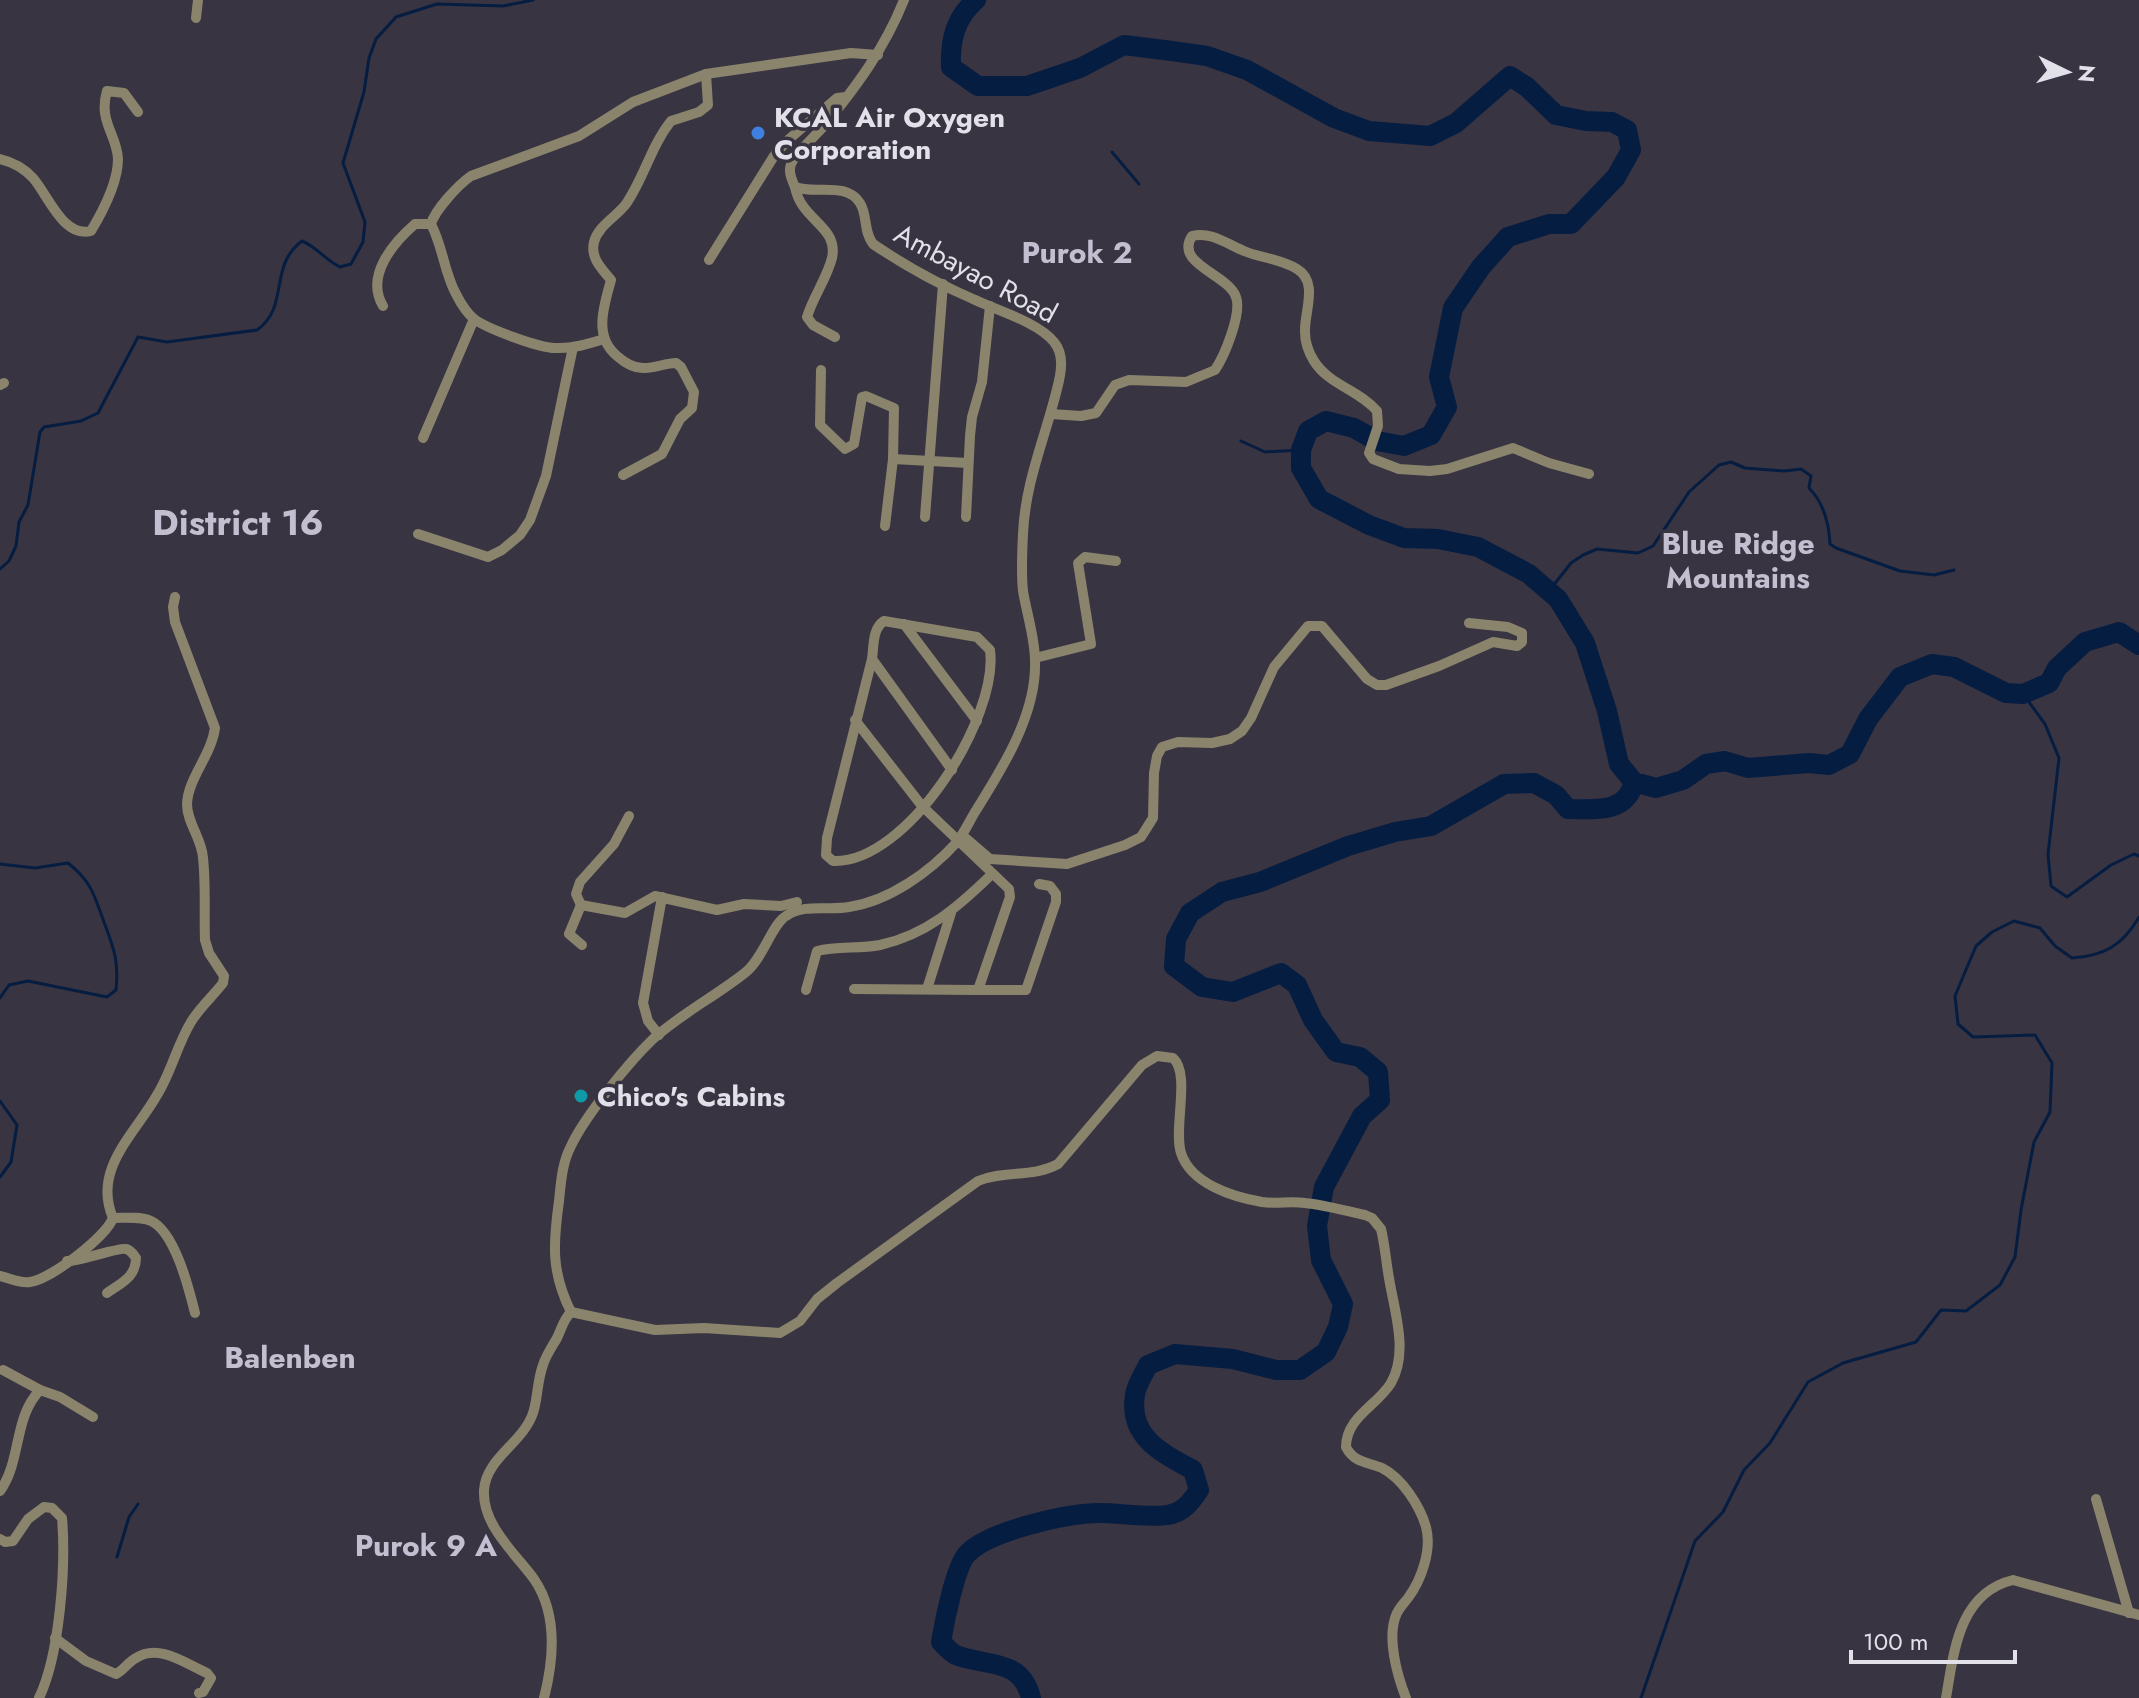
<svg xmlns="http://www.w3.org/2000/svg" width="2139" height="1698" font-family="Jost,sans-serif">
<rect width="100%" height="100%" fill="#383442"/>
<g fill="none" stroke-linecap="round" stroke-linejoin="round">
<!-- stream -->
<g stroke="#061d42" stroke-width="3">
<polyline points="1112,152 1139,184"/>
<polyline points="1241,441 1265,452 1301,450"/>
<path d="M 0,569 L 9,561 L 16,546 L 19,522 L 28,505 L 40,432 L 44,427 L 81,421 L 98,413 L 138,337 L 167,342 L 257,330 C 290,307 268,266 302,241 C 317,247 325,260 340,267 L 351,264 L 363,242 L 365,222 L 343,163 L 364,92 L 369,58 L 376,39 L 396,17 L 437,4 L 503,6 L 533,0"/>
<path d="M 1549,591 L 1571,563 L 1583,555 L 1597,549 L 1638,553 L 1653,546 L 1689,492 L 1719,465 L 1731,462 L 1745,468 L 1784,471 L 1801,469 L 1811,476 L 1809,488 C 1823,502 1829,524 1830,544 L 1836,548 L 1900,571 L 1934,575 L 1954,570"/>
<polyline points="2023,694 2045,724 2059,758 2048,854 2051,886 2067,897 2111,865 2134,854 2139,856"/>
<path d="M 0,864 L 35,868 L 68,863 C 92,882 94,895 104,922 C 114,949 119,961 116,990 L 107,997 L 28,981 L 9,985 L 0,998"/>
<polyline points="0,1101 17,1125 11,1162 0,1177"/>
<polyline points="117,1557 129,1517 138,1504"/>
<path d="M 1641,1698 L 1695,1541 L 1723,1512 L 1744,1470 L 1770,1443 L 1808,1382 L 1843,1363 L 1916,1342 L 1941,1310 L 1966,1311 L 2000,1285 L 2015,1257 L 2021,1210 L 2034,1142 L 2050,1112 L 2052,1063 L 2035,1035 L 1973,1037 L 1958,1024 L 1955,996 L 1976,946 L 1992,932 L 2014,921 L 2040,928 L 2055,946 L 2072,958 C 2104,956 2123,945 2139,917"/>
</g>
<!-- river -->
<g stroke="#061d42" stroke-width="20">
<path d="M 976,0 C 955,18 950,40 951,67 L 978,86 L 1027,86 L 1080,68 L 1124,45 L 1172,51 L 1207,56 L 1247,70 L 1334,118 L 1369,131 L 1430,136 L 1456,123 L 1510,76 L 1527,87 L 1556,115 L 1586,121 L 1612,122 L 1627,130 L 1631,150 L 1616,177 L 1571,224 L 1549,224 L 1508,237 L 1481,267 L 1453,308 L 1439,377 L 1447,407 L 1431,435 L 1404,446 L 1377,441 L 1354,428 L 1326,421 L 1308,431 L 1301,450 L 1301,468 L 1319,499 L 1369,525 L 1404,538 L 1438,539 L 1478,547 L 1529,574 L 1558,599 L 1585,643 L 1607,711 L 1619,764 L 1634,782 L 1656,788 L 1683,780 L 1706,764 L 1725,761 L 1748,768 L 1809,763 L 1829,765 L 1850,754 L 1868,719 L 1900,677 L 1932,664 L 1954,667 L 2006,693 L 2023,694 L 2049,683 L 2057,668 L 2085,642 L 2119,632 L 2139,645"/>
<path d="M 1031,1698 C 1021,1657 985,1667 956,1655 C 951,1653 945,1646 941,1642 C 944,1624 955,1567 967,1554 C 988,1531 1068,1513 1100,1513 C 1119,1513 1149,1518 1167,1515 C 1183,1513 1191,1502 1199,1490 L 1193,1470 C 1162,1453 1128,1437 1135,1395 C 1136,1385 1144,1374 1148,1365 L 1175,1354 L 1233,1359 L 1276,1370 L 1300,1370 L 1326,1352 L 1338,1327 L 1343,1304 L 1321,1260 L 1317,1226 L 1324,1187 L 1362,1116 L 1380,1100 L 1378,1072 L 1360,1057 L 1336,1052 L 1313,1020 L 1297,985 L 1281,973 L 1233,992 L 1202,987 L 1174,966 L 1176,939 L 1190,913 L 1222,892 L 1260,882 L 1348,846 L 1395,832 L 1431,826 L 1504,784 L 1534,783 L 1556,795 L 1568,809 C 1596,809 1626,814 1634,782"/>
</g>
<!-- street -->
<g stroke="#8a846d" stroke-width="10">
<polyline points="196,18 198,0"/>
<path d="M 0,159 C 13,162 24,168 33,178 C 48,195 63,238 91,231 C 103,211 118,183 118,159 C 117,135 98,121 107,91 L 124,93 L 138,112"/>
<path d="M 795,187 C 801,221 839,226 832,258 C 827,278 813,297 807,317 L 813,325 L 835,337"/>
<polyline points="709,260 774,156 788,140 837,98 846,97"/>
<path d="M 383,306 C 365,276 393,243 415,224 L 431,224"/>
<path d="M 604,339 C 588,344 572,349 555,348 C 539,348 488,329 474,319 C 467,313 460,302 456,294 C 444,272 443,247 431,224 C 435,210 458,185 471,176 L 579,136 L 633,102 L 706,74 L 851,53 L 878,55"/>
<polyline points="821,370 820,425 845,449 854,444 862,397 866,396 894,408 893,459 885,526"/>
<polyline points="0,385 4,383"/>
<path d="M 1051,414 L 1081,416 L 1096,413 L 1115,385 L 1129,380 L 1186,382 L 1215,370 C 1225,355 1242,313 1236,297 C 1228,274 1174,264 1192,236 C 1211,231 1227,244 1244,251 C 1261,258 1281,259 1297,269 C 1319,282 1304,312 1305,332 C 1305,343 1309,353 1314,361 C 1329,385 1359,390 1377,411 L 1378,426 L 1369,453 L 1373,459 L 1399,469 L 1430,471 L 1447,469 L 1513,448 L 1549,463 L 1589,474"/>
<polyline points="423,438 474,319"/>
<polyline points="893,459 968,463"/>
<path d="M 623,475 L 662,454 L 680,419 L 692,408 L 694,392 L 681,367 L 676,363 C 666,363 655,368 645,368 C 634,369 625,363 617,356 C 593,336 604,306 611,280 C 602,269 590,258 594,242 C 598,226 616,217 626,204 C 644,178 651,146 671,121 L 699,112 L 708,105 L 706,74"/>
<polyline points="925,517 943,284"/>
<polyline points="966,517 970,436 972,417 982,382 990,306"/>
<polyline points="418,534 488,557 502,550 520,535 530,520 546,476 573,347"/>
<path d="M 884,621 L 977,637 L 990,650 C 999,718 907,864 833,861 L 826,855 L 827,838 L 872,659 C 874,646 872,629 884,621 Z"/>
<polyline points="904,624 977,721"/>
<polyline points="1035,658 1091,644 1078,563 1085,557 1116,561"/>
<polyline points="872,659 952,770"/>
<polyline points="629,816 614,844 580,882 576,894 581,905 625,913 655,896 717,910 744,904 781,906 797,902"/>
<polyline points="962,835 990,859 1067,864 1125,845 1141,837 1153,818 1154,773 1157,756 1162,747 1178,742 1212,743 1230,739 1242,731 1251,718 1274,667 1308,626 1322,626 1367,679 1377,685 1386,685 1439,666 1493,642 1517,646 1522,642 1522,633 1508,627 1469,623"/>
<polyline points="581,905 569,934 582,945"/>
<polyline points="854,989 978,990 1010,897 1009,889 922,806 855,720"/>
<polyline points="927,989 951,913"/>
<path d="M 806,990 L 817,951 C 837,946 859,949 880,945 C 926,935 958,907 991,875"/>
<polyline points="978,990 1026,990 1056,902 1056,894 1050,886 1039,884"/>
<polyline points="659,1035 648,1021 643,1003 662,897"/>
<path d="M 113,1218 C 92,1169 135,1134 157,1095 C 171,1073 177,1045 191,1022 C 200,1007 213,996 223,983 L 224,976 L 209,953 L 205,940 C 204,913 206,885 203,858 C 202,839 187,823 187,804 C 188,778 211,756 215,728 L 175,622 L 173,607 L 175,597"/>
<path d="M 67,1261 C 81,1261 119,1247 126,1249 C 131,1250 133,1254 136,1258 C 136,1277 121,1283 107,1293"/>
<path d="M 0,1276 C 9,1278 20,1284 30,1282 C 51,1279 106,1237 113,1218 C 125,1218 140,1216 151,1221 C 175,1232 189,1289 195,1313"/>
<path d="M 571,1312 C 551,1272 553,1244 559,1201 C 561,1182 562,1163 571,1146 C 585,1116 629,1062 653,1039 C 682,1013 716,996 746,972 C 764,957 772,924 786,916 C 805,903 828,911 849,907 C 889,901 930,872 957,842 C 964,833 969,822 975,812 C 1002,769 1037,714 1035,661 C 1035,638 1027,615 1023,591 C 1021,572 1022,553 1023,534 C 1025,483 1045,438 1057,389 C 1061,374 1065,355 1054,342 C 1038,322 996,310 973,299 C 938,284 904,265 873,244 C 863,231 868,216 860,203 C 846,181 815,195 795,187 C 792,180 788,172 791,164 C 795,154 816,135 824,126 C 856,87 885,48 904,0"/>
<path d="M 571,1312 L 655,1330 L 704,1328 L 780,1333 L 800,1321 L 817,1299 L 837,1283 L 978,1181 C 1004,1170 1032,1178 1058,1164 L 1142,1065 L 1157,1056 L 1173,1058 C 1191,1074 1173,1128 1181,1153 C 1191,1184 1233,1197 1262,1202 C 1276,1204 1291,1201 1305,1203 C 1325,1205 1346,1211 1365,1215 L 1372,1218 L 1381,1229 C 1385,1245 1386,1262 1389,1278 C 1394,1310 1409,1352 1391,1383 C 1377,1406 1346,1417 1346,1447 C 1354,1463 1368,1462 1382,1468 C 1402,1478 1420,1506 1426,1527 C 1432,1549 1422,1579 1408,1598 C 1404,1603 1400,1607 1397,1613 C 1386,1636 1397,1675 1406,1698"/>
<polyline points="3,1370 40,1390"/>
<path d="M 0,1491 C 22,1460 13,1418 40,1390 L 60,1397 L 93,1417"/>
<polyline points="2096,1499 2129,1613"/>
<path d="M 0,1539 L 5,1542 L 13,1541 L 28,1519 L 44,1507 L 52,1508 L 62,1518 C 66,1566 60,1654 39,1698"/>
<path d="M 55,1638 L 86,1661 L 116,1674 C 124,1670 128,1662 136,1658 C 159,1643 186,1664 207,1673 L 211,1678 L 203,1692 L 199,1693"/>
<path d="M 544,1698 C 554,1659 558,1614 534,1579 C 515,1553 482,1525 484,1490 C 486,1458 523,1443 533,1413 C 538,1398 537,1381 543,1365 C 546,1355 552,1347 557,1338 C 562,1328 563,1320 571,1312"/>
<path d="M 1946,1698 C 1954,1651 1959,1593 2013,1580 L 2139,1615"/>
</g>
</g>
<!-- markers -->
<circle fill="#3f7fe0" stroke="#383442" stroke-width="3" cx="758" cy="133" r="8"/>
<circle fill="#0f9aa8" stroke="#383442" stroke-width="3" cx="581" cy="1096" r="8"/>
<g text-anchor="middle" stroke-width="7" stroke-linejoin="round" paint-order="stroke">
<!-- poi labels -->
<g font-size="28" font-weight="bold" fill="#e2e0e9" stroke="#383442" text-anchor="start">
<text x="774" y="127">KCAL Air Oxygen<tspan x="774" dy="32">Corporation</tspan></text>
<text x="597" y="1106">Chico's Cabins</text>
</g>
<!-- street labels -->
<g font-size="28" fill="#e2e0e9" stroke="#383442">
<text transform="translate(976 273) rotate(28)" y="10">Ambayao Road</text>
</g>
<!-- neighbourhood labels -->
<g font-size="30" font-weight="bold" fill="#c3bfd1" stroke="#383442">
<text x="1077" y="263">Purok 2</text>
<text x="1738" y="554">Blue Ridge<tspan x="1738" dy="34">Mountains</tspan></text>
<text x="290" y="1368">Balenben</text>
<text x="426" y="1556">Purok 9 A</text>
</g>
<!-- district labels -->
<g font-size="36" font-weight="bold" fill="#c3bfd1" stroke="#383442">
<text x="238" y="535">District 16</text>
</g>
</g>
<!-- north arrow -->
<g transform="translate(2067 72) rotate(95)" stroke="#383442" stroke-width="6" paint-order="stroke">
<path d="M0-6L14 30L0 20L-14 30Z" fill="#e2e0e9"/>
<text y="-12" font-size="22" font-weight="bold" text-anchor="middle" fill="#e2e0e9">N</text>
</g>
<!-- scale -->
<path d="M1851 1650v12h164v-12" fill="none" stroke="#e2e0e9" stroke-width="4"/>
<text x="1863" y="1650" font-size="24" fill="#e2e0e9" stroke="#383442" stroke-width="6" paint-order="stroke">100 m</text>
</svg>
